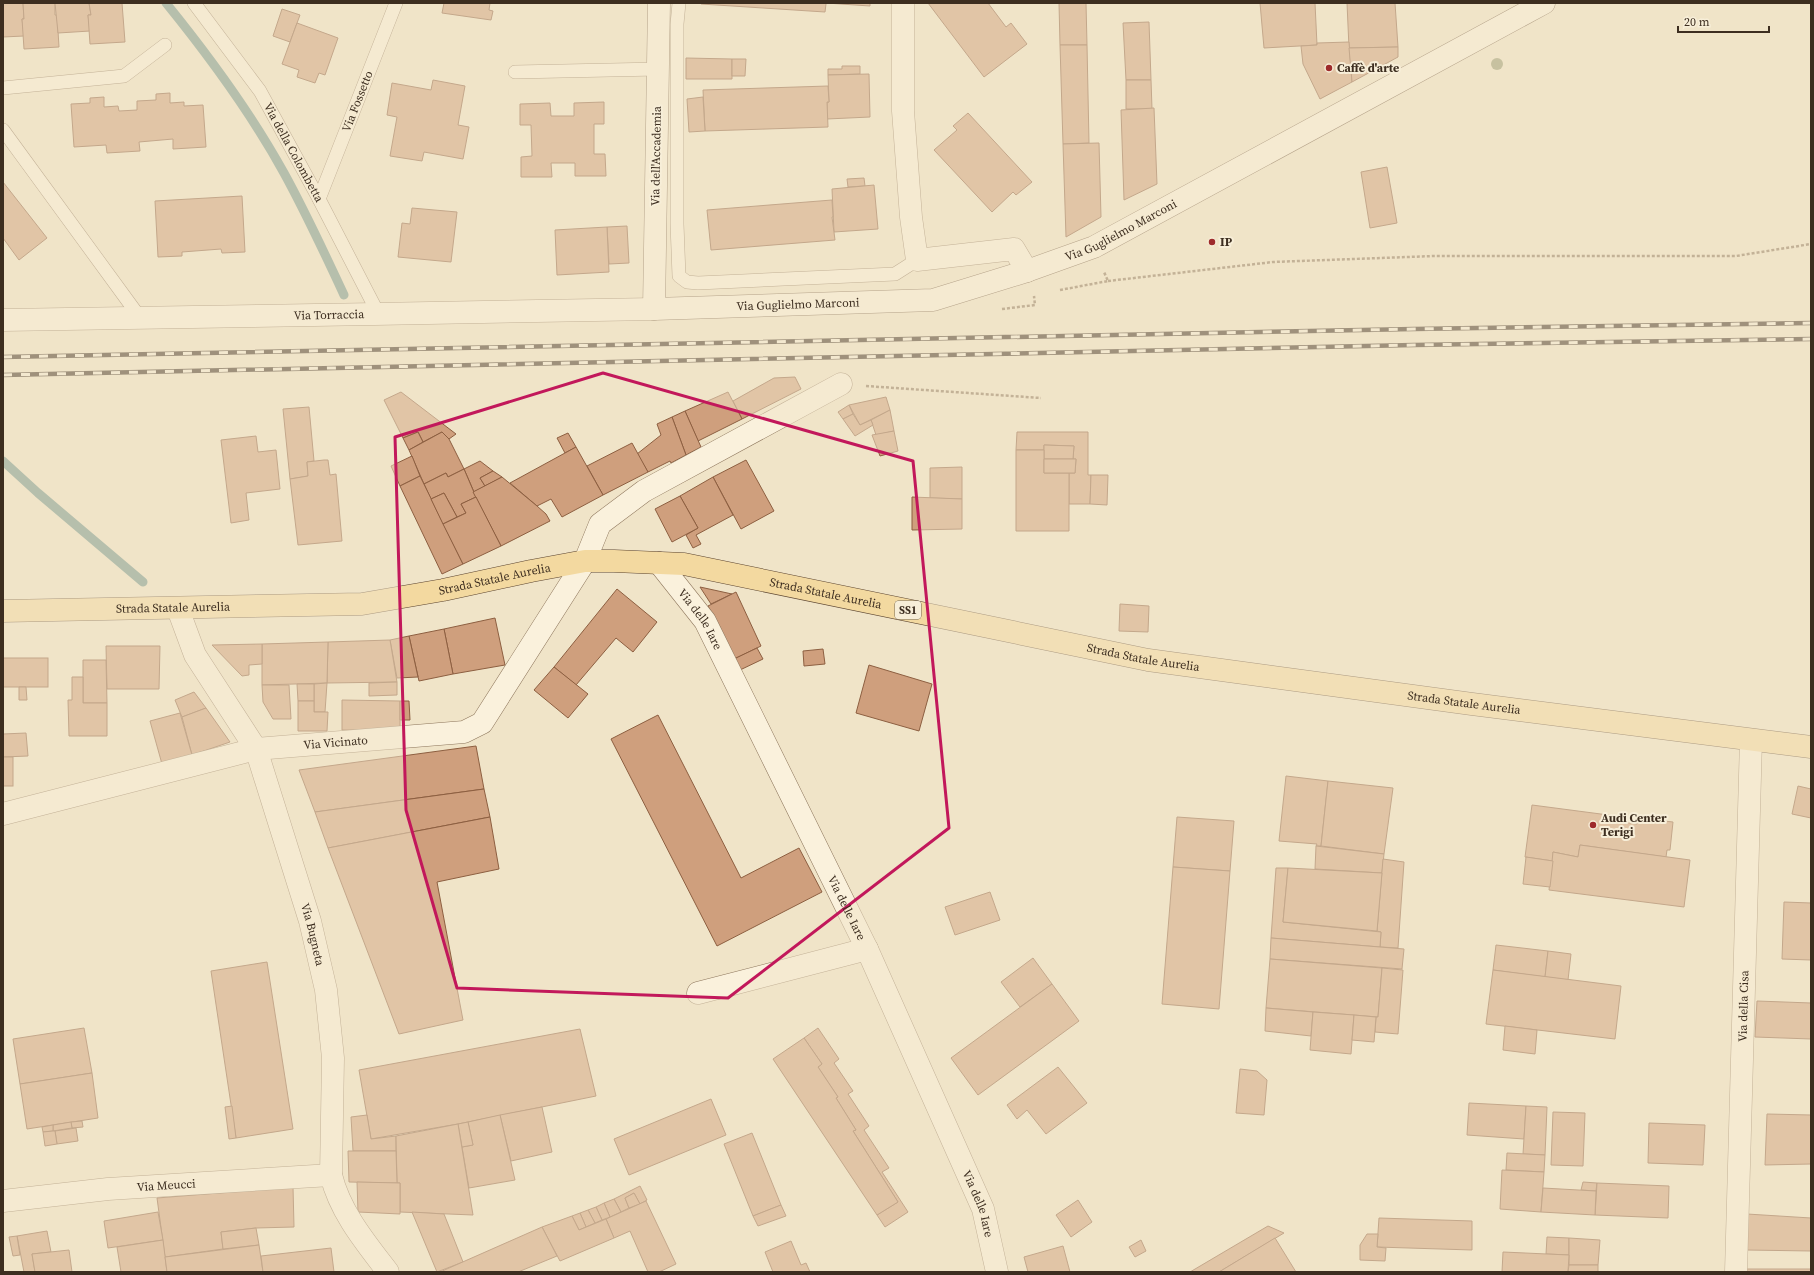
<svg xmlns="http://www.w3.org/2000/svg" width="1814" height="1275" font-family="'Source Serif 4',serif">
<rect width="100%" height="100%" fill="#f0e4c8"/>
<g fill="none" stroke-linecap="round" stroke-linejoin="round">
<!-- stream -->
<g stroke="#6f938a" stroke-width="9">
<path d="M 166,3 C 209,56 251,113 284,173 C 306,213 325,254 344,295"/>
<polyline points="3,461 38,493 143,582"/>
</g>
</g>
<!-- building -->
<g fill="#cf9f7d" stroke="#8d5f41">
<polygon points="3,3 23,3 24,19 22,19 24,36 3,37"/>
<polygon points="23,3 55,3 55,15 57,15 59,47 24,49 22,19 24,19"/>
<polygon points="55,3 89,3 91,15 88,15 90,31 58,33"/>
<polygon points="89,3 122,3 125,42 90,44 88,15 91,15"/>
<polygon points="444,3 490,3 489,10 493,11 491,20 442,13"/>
<polygon points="702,3 826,3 826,4 825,12 701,4"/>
<polygon points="826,3 870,3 870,6"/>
<polygon points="928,3 988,3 1006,27 1011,23 1027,44 984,77"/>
<polygon points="1059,3 1086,3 1087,45 1060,45"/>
<polygon points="1260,3 1315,3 1317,45 1264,48"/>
<polygon points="1347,3 1395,3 1398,47 1349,48"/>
<polygon points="282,9 300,15 290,42 273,36"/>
<polygon points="1149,22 1151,80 1126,80 1123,23"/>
<polygon points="297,23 338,38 325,75 319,73 315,83 297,77 299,70 282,64"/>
<polygon points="1349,42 1352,82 1320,99 1303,64 1301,46 1317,45 1317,43"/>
<polygon points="1060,45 1087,45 1089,143 1063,144"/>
<polygon points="1398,47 1398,57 1352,82 1349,48"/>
<polygon points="686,58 732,59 732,79 686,79"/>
<polygon points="732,59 746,59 745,76 732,76"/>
<polygon points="842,66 860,66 860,74 828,75 828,69 842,69"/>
<polygon points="869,74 870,117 827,119 827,102 829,102 828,75"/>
<polygon points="433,80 465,86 458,125 469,127 463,159 424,152 422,161 390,156 397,117 387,115 392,83 431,90"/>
<polygon points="1126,80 1151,80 1152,109 1126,109"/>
<polygon points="828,86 829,102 827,102 828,127 705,131 703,90"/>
<polygon points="170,93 170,103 184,102 184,106 203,105 206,147 173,149 173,139 139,142 140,151 107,153 106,145 74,147 71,104 90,103 90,98 104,97 104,107 118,106 119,111 137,110 137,101 156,100 156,94"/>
<polygon points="703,97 705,131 689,132 687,99"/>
<polygon points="604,102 604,124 594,124 594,154 605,154 606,176 575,176 575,163 551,163 552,177 521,177 521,157 532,156 531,125 520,125 520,104 550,103 551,116 574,116 574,103"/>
<polygon points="1154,108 1157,184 1124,200 1121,110"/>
<polygon points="968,113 1032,182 1016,195 1013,192 992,212 934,150 957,130 953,126"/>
<polygon points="1098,143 1099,143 1101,217 1066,237 1063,144"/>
<polygon points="1387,167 1397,223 1370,228 1361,172"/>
<polygon points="864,178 865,186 848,187 847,179"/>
<polygon points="3,182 47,238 19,260 3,238"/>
<polygon points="874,185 878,229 834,232 832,189"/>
<polygon points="242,196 245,252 222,253 221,249 182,252 182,256 158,257 155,201"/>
<polygon points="832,200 833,217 832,217 835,240 711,250 707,210"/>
<polygon points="412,208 457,212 451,262 398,257 402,223 410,224"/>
<polygon points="627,226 629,263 609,264 607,227"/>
<polygon points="607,227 609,272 557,275 555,230"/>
<polygon points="795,377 801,389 742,419 733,401 774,378"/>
<polygon points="401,392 456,434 449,439 442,432 423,442 418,432 403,438 384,400"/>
<polygon points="728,392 742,419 698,441 685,411"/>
<polygon points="886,397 890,410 860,425 849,405"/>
<polygon points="849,405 853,414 843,419 838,412"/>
<polygon points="309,407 314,461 307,462 308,476 290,479 283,409"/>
<polygon points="890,410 894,431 876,435 871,420"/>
<polygon points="685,411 701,447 686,455 672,417"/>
<polygon points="853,414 860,425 871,420 873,425 855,436 843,419"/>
<polygon points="672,417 686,455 671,463 670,461 648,472 637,454 661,435 657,424"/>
<polygon points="894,431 898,451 880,456 872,435"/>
<polygon points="418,432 423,442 409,450 403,438"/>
<polygon points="442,432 449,439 464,469 448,477 446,473 424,484 409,450"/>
<polygon points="1017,432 1088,432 1088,475 1091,475 1090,504 1069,504 1069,473 1075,473 1076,459 1073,459 1074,446 1044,445 1044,450 1016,450"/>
<polygon points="568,433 576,447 565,453 557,438"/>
<polygon points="256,436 258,452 276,450 280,489 246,493 249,520 231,523 221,440"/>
<polygon points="632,443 648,472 603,495 587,466"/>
<polygon points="1044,445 1074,446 1073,459 1044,459"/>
<polygon points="576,447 603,495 562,517 551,499 537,506 510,483"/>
<polygon points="1016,450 1044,450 1044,473 1069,473 1069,531 1016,531"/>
<polygon points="412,456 420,476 400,486 391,466"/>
<polygon points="1044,459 1076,459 1075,473 1044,473"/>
<polygon points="324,460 328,460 330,475 336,474 342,541 298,545 290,479 308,476 307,462"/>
<polygon points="746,460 774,511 741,529 713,477"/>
<polygon points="480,461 493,471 480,478 485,486 474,492 464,469"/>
<polygon points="962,467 962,499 930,498 930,468"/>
<polygon points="464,469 476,497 461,504 466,513 457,517 444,493 431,499 424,484 446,473 448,477"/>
<polygon points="493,471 502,477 485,486 480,478"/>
<polygon points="1091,475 1108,475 1107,505 1090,504"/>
<polygon points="420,476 463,564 442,574 400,486"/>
<polygon points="502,477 537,506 546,514 550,521 501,546 473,492"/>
<polygon points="713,477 733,515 696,535 701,544 693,548 686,535 698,528 680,496"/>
<polygon points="444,493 457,517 443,524 431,499"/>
<polygon points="680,496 698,528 672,542 655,509"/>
<polygon points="476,497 501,546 463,564 443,524 466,513 461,504"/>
<polygon points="912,497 962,499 962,529 912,530"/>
<polygon points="700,587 732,594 711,604"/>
<polygon points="617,589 657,622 633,652 616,638 576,685 554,667"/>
<polygon points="736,592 761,646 734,659 708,606"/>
<polygon points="1120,604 1149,606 1148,632 1119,631"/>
<polygon points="495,618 505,665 453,674 444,629"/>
<polygon points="444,629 453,674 419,681 409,636"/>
<polygon points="409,636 418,677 397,678 390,640"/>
<polygon points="390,640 397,682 327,683 328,642"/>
<polygon points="328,642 327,683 262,685 262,644"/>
<polygon points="262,644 262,664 249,665 249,675 242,676 212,645"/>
<polygon points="106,646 160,646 159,689 107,689"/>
<polygon points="757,648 763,659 740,670 734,659"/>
<polygon points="823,649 825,664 804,666 803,651"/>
<rect x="3" y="658" width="45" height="29"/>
<polygon points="83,660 106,660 107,703 83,703"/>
<polygon points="869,665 932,684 919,731 856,713"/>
<polygon points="554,667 588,694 568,718 534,690"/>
<polygon points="72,677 83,677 83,703 107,703 107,736 69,736 68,700 72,700"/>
<polygon points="397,682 397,695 369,696 369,683"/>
<polygon points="327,683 325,712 314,712 314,684"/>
<polygon points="297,684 314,684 314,701 298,701"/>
<polygon points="262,685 289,685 291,719 273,719 263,702"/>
<polygon points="19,687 26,687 27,700 19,700"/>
<polygon points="194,692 206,708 182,717 175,700"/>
<polygon points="342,700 400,701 400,731 342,730"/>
<polygon points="298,701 314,701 314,712 328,712 327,731 298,731"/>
<polygon points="400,701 409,701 410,720 400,720"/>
<polygon points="206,708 230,742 192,755 182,717"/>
<polygon points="180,713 192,755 162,764 150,721"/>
<polygon points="658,715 741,878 799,848 822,892 717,946 611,739"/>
<polygon points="26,733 28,756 3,757 3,734"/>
<polygon points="476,746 484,789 315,812 299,770"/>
<rect x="3" y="757" width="10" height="29"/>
<polygon points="1286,776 1328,781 1321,846 1316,846 1317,844 1279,841"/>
<polygon points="1328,781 1393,788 1384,854 1321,846"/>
<polygon points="1798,786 1811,789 1811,818 1792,814"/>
<polygon points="484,789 490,817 328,848 315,812"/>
<polygon points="1532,805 1616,816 1615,821 1637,824 1638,818 1673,822 1670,850 1667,850 1666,857 1580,845 1578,857 1553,852 1553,861 1525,857"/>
<polygon points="490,817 499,869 437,882 463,1020 399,1034 328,848"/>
<polygon points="1177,817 1234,821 1230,871 1173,867"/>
<polygon points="1580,845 1690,860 1684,907 1549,890 1553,852 1578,857"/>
<polygon points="1316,846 1384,854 1382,873 1315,869"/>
<polygon points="1526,857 1553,861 1550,887 1523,884"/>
<polygon points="1383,859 1404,862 1398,948 1380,947 1381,932 1377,931"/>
<polygon points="1173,867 1230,871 1219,1009 1162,1004"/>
<polygon points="1276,868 1288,868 1283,922 1381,932 1380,947 1271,938"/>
<polygon points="1288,868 1382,873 1377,931 1283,922"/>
<polygon points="990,892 1000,920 955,935 945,907"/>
<polygon points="1784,902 1811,903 1811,960 1782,959"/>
<polygon points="1271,938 1404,949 1402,969 1270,959"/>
<polygon points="1496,945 1548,951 1545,977 1493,970"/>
<polygon points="1548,951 1571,954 1568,980 1545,977"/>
<polygon points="1033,958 1052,984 1020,1007 1001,982"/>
<polygon points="1270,959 1382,968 1378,1017 1266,1008"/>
<polygon points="267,962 293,1129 236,1138 211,971"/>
<polygon points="1382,968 1403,970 1398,1034 1375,1032 1376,1017 1378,1017"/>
<polygon points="1493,970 1621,986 1615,1039 1486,1024"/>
<polygon points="1052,984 1079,1021 978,1095 951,1058"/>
<polygon points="1757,1001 1811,1003 1811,1039 1755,1037"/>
<polygon points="1266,1008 1313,1012 1311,1036 1265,1031"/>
<polygon points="1313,1012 1354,1015 1351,1054 1310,1050"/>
<polygon points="1354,1015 1376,1017 1374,1042 1352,1040"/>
<polygon points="1505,1026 1537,1030 1535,1054 1503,1050"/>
<polygon points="84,1028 92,1073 20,1084 13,1039"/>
<polygon points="818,1028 839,1059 834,1063 853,1091 848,1094 869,1126 864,1130 889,1168 882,1172 908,1212 885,1227 877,1215 898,1202 853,1131 856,1130 836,1098 838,1097 818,1067 822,1064 804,1038"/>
<polygon points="580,1029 596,1096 458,1124 371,1139 359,1070"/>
<polygon points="804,1038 822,1064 818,1067 838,1097 836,1098 856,1130 853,1131 898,1202 877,1215 773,1059"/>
<polygon points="1058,1067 1087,1103 1046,1134 1027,1110 1017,1119 1007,1105"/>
<polygon points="1240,1069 1257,1071 1267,1080 1264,1115 1236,1113"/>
<polygon points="92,1073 98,1118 27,1129 20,1084"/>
<polygon points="711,1099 726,1135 629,1175 614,1139"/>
<polygon points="1469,1103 1526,1106 1524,1139 1467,1135"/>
<polygon points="232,1106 236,1138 229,1139 225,1107"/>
<polygon points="1526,1106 1547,1107 1545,1155 1523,1154"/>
<polygon points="542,1107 552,1152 511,1161 500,1115"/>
<polygon points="1553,1112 1585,1113 1583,1166 1551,1165"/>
<polygon points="1767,1114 1811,1115 1811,1164 1765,1165"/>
<polygon points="367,1115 371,1139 396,1136 396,1151 353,1151 351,1117"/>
<polygon points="500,1115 515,1180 469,1188 462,1147 473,1145 468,1122"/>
<polygon points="82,1121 83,1127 72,1128 71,1122"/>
<polygon points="71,1122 72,1128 53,1131 53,1125"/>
<polygon points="468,1122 473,1145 462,1147 458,1124"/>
<polygon points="1649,1123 1705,1125 1703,1165 1648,1163"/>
<polygon points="458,1124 473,1215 400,1212 400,1183 397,1183 396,1136"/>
<polygon points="53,1125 53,1131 43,1132 42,1127"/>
<polygon points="76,1128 78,1141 57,1144 55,1131"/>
<polygon points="53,1131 55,1131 57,1144 45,1146 43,1132"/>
<polygon points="752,1133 781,1205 753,1216 724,1144"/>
<polygon points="348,1151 396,1151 397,1183 349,1182"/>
<polygon points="1507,1153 1545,1155 1544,1172 1506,1170"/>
<polygon points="1502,1170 1544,1172 1541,1212 1500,1209"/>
<polygon points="357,1182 400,1183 400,1214 358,1212"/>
<polygon points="1583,1182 1597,1183 1596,1191 1581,1190"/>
<polygon points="1597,1183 1669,1186 1668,1218 1595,1215"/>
<polygon points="640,1186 647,1200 640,1204 634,1193 625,1198 629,1208 621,1212 614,1199"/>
<polygon points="293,1187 294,1227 256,1228 221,1232 223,1249 165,1257 157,1198"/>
<polygon points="1543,1188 1596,1191 1595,1215 1541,1212"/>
<polygon points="634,1193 640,1204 629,1208 625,1198"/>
<polygon points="614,1199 621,1212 610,1217 604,1203"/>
<polygon points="1078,1200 1092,1222 1071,1237 1056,1215"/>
<polygon points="646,1201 676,1264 659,1272 648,1272 630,1231 614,1238 606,1219"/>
<polygon points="604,1203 610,1217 602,1220 596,1207"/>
<polygon points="781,1205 786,1216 758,1226 753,1216"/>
<polygon points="596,1207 602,1220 595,1223 588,1210"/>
<polygon points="588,1210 595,1223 586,1227 580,1213"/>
<polygon points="158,1212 163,1240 108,1248 104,1221"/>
<polygon points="412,1212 444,1214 463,1262 437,1272"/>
<polygon points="580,1213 586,1227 579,1230 572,1216"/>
<polygon points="1747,1214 1811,1218 1811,1251 1746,1250"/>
<polygon points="572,1216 579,1230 606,1219 614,1238 560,1261 542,1227"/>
<polygon points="1379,1218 1472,1221 1472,1250 1377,1247"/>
<polygon points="1268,1226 1284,1233 1219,1272 1190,1272"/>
<polygon points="542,1227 557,1256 518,1272 440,1272"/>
<polygon points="256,1228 259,1245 223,1249 221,1232"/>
<polygon points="47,1231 51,1252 32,1254 35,1272 24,1272 17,1236"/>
<polygon points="1367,1234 1378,1234 1377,1247 1386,1248 1385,1261 1360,1260 1360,1245"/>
<polygon points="17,1236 20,1255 13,1256 9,1237"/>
<polygon points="1547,1237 1569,1238 1569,1255 1546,1254"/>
<polygon points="1275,1238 1296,1272 1219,1272"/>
<polygon points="1569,1238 1600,1240 1598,1265 1569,1265"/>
<polygon points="163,1240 167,1272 121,1272 117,1247"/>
<polygon points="1141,1240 1146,1251 1135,1257 1129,1247"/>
<polygon points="791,1241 801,1265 806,1263 810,1272 773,1272 765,1252"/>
<polygon points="259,1245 263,1272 167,1272 165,1257"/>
<polygon points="1063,1246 1070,1272 1028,1272 1024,1257"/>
<polygon points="331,1248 334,1272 263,1272 261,1256"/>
<polygon points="69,1250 72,1272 35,1272 32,1254"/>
<polygon points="1503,1252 1569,1255 1568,1272 1502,1272"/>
<polygon points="1569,1265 1598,1265 1598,1272 1568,1272"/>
<rect x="1746" y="1269" width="65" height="3"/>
</g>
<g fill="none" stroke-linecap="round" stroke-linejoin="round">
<!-- lane casing -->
<g stroke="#8d765c" stroke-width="14">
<g id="lane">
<path id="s1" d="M 194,3 L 260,91 L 319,199 L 378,313"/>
<polyline points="679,3 677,24 677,224 679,276 687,282 698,283 895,274 917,260"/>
<polyline points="515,72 658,69"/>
<polyline points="3,88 124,76 165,45"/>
<polyline points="3,130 141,319"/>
<path id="s2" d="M 319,199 L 396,3"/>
</g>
</g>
<!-- street casing -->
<g stroke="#8d765c" stroke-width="23">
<g id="street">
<polyline points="903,3 903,111 911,217 917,260 1014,249 1027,271"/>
<path id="s3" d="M 3,320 C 220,318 437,312 654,309"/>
<path id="s4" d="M 659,563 L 705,621 L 867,949 L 983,1209 L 997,1272"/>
<path id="s5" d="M 178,609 L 195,655 L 256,749 L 310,921 L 326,990 L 333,1058 L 331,1175 C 340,1212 365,1242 388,1272"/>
<path id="s6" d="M 3,814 L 256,749 L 464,732 L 482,723 L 585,561 L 600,524 L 644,491 L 841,384"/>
<polyline points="698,993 867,949"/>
<path id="s7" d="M 3,1201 L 108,1189 L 331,1175"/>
<path id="s8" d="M 1736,1272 L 1751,740"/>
</g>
</g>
<!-- secondary casing -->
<g stroke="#6f573f" stroke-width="23">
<g id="secondary">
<path id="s9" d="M 659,3 L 654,309 L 933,300 L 1027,271 L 1094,247 L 1544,3"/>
</g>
</g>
<!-- primary casing -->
<g stroke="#5b4430" stroke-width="23">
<g id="primary">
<path id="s10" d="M 3,611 L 362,604 L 443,590 L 531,571 L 585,561 L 614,561 L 684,564 L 1148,660 L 1472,704 L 1811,747"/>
</g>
</g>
<!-- path -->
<g stroke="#8d765c" stroke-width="2.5" stroke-dasharray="3 2" stroke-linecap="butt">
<polyline points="1108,281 1273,262 1434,256 1736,256 1811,244"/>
<polyline points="1060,290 1108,281 1104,272"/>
<polyline points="1002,309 1035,305 1034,296"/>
<polyline points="866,386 1041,398"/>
</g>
<!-- lane -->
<use href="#lane" stroke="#faf1dc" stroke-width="13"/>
<!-- street -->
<use href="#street" stroke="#faf1dc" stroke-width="22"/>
<!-- secondary -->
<use href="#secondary" stroke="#faf1dc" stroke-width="22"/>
<!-- primary -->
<use href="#primary" stroke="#f3d9a0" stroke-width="22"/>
<!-- rail casing -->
<g stroke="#3d2e20" stroke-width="4.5">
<g id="rail">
<polyline points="3,357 1414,329 1811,323"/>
<polyline points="3,375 1414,345 1811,339"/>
</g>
</g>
<!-- rail -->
<use href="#rail" stroke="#f7eed8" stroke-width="3" stroke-dasharray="9" stroke-linecap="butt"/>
</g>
<!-- trees -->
<circle fill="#96986f" cx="1497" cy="64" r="6"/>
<!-- marked area -->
<path d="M0 0H1814V1275H0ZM 603,373 L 913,461 L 949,828 L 728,998 L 457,988 L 406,810 L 395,437 Z" fill="#f0e4c8" fill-opacity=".55" fill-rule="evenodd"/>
<path fill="none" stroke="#c2185b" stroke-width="3" stroke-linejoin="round" d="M 603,373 L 913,461 L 949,828 L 728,998 L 457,988 L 406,810 L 395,437 Z"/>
<!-- markers -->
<g fill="#9e2a2b" stroke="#f7eed8" stroke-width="1.5">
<circle cx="1329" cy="68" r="4"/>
<circle cx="1212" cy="242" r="4"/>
<circle cx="1593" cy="825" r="4"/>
</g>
<g text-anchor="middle" stroke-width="4" stroke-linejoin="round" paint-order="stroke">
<!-- shield labels -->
<rect fill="#f7eed8" stroke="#756857" stroke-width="1" x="895" y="601" width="26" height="18" rx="3"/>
<g font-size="11" font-weight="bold" fill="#3d2e20">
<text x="908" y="614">SS1</text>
</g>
<!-- poi labels -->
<g font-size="12" font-weight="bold" fill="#3d2e20" stroke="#f7eed8" text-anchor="start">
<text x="1337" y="72">Caffè d'arte</text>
<text x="1220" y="246">IP</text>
<text x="1601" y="822">Audi Center<tspan x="1601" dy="14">Terigi</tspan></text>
</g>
<!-- street labels -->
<g font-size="12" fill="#3d2e20" stroke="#f7eed8">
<text dy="4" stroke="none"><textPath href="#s2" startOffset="105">Via Fossetto</textPath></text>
<text dy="4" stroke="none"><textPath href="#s1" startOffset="180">Via della Colombetta</textPath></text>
<text transform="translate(656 156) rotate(-89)" y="4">Via dell'Accademia</text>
<text dy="4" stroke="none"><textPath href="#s9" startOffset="786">Via Guglielmo Marconi</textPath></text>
<text dy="4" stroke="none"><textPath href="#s9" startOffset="450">Via Guglielmo Marconi</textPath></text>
<text dy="4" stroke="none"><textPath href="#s3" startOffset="326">Via Torraccia</textPath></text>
<text dy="4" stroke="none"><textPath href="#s10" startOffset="494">Strada Statale Aurelia</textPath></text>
<text dy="4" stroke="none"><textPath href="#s10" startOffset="830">Strada Statale Aurelia</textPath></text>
<text dy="4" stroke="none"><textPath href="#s10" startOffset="170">Strada Statale Aurelia</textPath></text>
<text dy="4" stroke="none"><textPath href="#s4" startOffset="70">Via delle Iare</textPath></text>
<text dy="4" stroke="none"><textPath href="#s10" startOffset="1154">Strada Statale Aurelia</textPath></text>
<text dy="4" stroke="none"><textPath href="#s10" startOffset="1478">Strada Statale Aurelia</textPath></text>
<text dy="4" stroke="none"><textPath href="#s6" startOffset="341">Via Vicinato</textPath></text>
<text dy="4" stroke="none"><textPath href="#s4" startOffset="394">Via delle Iare</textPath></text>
<text dy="4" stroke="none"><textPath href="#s5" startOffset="355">Via Bugneta</textPath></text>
<text dy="4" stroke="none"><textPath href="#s8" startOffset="266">Via della Cisa</textPath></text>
<text dy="4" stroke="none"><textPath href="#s7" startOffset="164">Via Meucci</textPath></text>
<text dy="4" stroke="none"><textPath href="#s4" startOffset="718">Via delle Iare</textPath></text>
</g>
</g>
<!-- border -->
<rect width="1814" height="1275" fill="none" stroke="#3d2e20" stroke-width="8"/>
<!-- scale -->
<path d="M1678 26v6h91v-6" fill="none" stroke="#3d2e20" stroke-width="2"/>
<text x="1684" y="26" font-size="12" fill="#3d2e20" stroke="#f7eed8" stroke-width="3" paint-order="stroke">20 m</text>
</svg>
